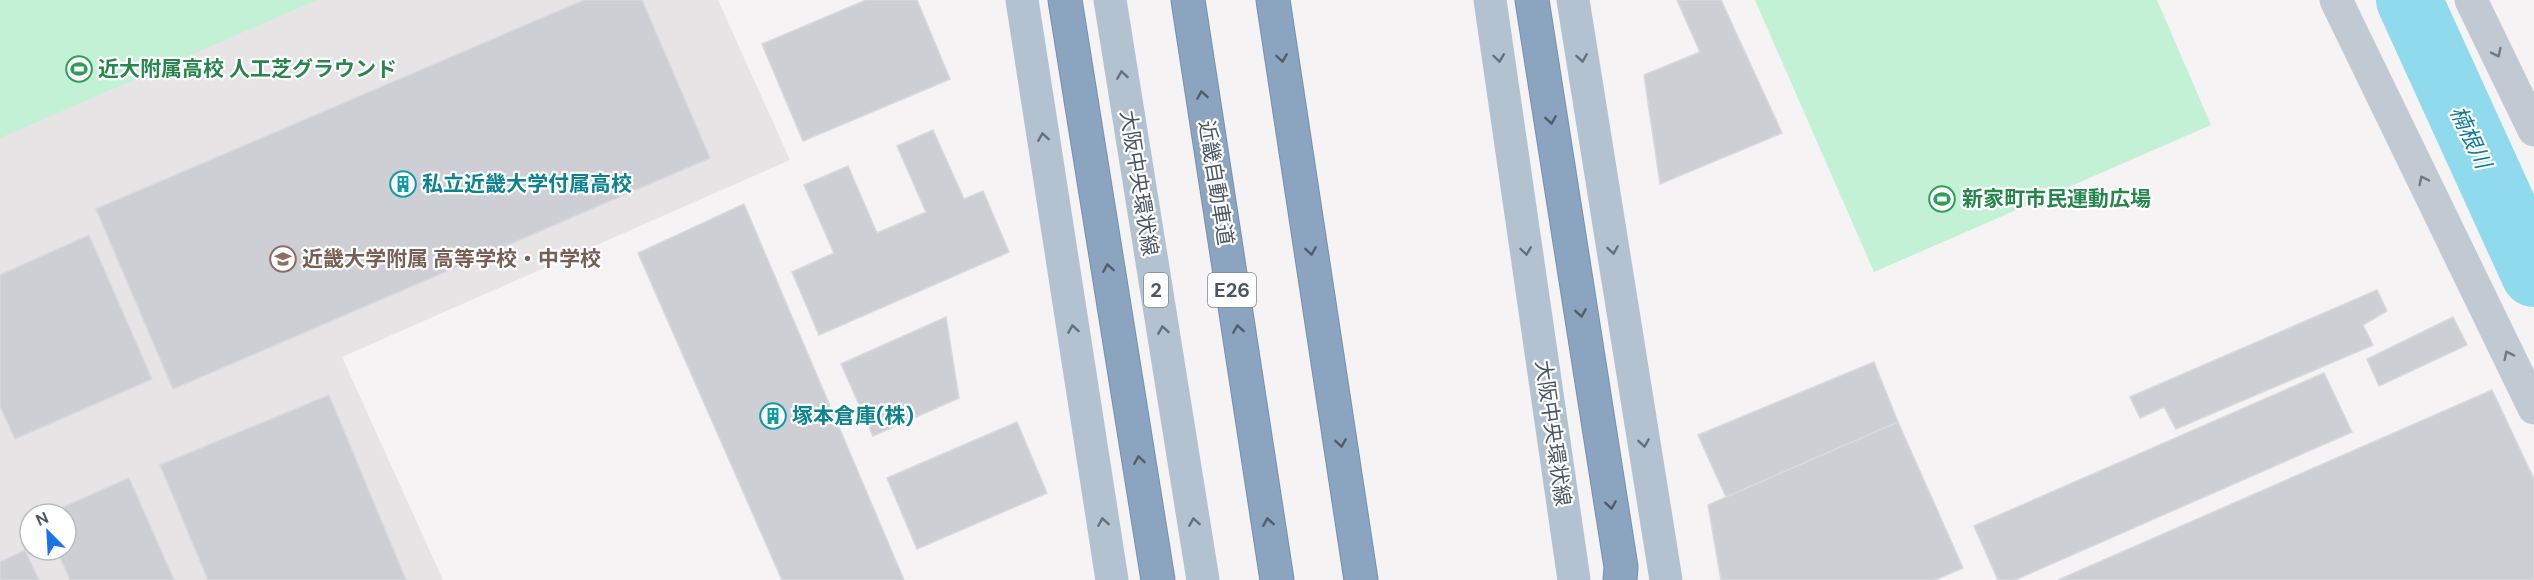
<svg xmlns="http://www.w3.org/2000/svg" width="2534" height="580" font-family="'DM Sans','Noto Sans JP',sans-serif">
<rect width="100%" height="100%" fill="#f5f3f3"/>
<!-- education -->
<path fill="#e6e4e5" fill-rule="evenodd" d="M 0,0 L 718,0 L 790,160 L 342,357 L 443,580 L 0,580 ZM 30,514 L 66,514 L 66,550 L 30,550 Z"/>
<!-- green -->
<g fill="#c3f1d5">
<polygon points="0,0 317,0 0,138"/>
<polygon points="1755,0 2157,0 2211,125 1874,272"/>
</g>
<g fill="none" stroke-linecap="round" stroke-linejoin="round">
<!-- river -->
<polyline stroke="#90daee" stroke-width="66" points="2409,0 2534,274"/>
</g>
<!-- building -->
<g fill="#cdcfd5" stroke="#d7d9de" stroke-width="1.5">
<polygon points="584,0 642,0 710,158 173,389 96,209"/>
<polygon points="866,0 917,0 950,79 803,141 762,44"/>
<polygon points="1677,0 1721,0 1782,133 1660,184 1644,75 1700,52"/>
<polygon points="933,130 964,199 983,191 1009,252 819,335 792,272 834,253 804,185 848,166 877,233 926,212 897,146"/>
<polygon points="744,204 904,580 782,580 638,253"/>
<polygon points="89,235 152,379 15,439 0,406 0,275"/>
<polygon points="2377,290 2387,311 2363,325 2373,345 2176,429 2164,407 2140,418 2130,397"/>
<polygon points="946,317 959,398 873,436 841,364"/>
<polygon points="2453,317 2467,345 2379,386 2367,359"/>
<polygon points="1874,362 1898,422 1726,497 1698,435"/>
<polygon points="2324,373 2352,432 2015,580 1998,580 1974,526"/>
<polygon points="2492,390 2534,479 2534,580 2058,580"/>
<polygon points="329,395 406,580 208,580 160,465"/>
<polygon points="1017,422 1047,493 917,549 887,478"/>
<polygon points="1898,422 1963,568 1935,580 1721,580 1708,505"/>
<polygon points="129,478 174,580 70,580 57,550 66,550 66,514 47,514"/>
<polygon points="25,550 39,580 0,580 0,562"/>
</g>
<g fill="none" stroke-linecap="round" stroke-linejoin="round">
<!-- highway casing -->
<g stroke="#7690ad" stroke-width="35">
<g id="highway">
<polyline points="1065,0 1158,580"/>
<polyline points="1188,0 1277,580"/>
<polyline points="1273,0 1361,580"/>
<polyline points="1532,0 1621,567 1620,580"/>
</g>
</g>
<!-- street -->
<g stroke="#c1cad2" stroke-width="33">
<polyline points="2336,0 2534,408"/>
<polyline points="2471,0 2534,130"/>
</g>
<!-- primary -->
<g stroke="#b3c2d1" stroke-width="33">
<polyline points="1022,0 1112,580"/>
<polyline points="1110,0 1203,580"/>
<polyline points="1490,0 1574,580"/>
<polyline points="1573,0 1666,580"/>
</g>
<!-- highway -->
<use href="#highway" stroke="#8ba5c1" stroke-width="33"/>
</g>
<!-- one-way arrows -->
<defs><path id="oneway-chevron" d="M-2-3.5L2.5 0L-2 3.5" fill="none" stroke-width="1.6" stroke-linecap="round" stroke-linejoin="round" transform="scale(1.5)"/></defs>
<g stroke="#6e7983">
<use href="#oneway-chevron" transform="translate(2497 53) rotate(64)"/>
<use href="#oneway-chevron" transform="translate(2423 180) rotate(-116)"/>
<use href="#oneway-chevron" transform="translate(2508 355) rotate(-116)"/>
</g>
<g stroke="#505e6b">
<use href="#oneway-chevron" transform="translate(1282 58) rotate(81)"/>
<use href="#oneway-chevron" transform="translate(1202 95) rotate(-99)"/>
<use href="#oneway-chevron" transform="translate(1551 120) rotate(81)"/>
<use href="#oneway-chevron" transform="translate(1311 251) rotate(81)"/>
<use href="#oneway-chevron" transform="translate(1108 268) rotate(-99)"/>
<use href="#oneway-chevron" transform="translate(1581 313) rotate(81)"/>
<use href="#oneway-chevron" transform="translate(1238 329) rotate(-99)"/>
<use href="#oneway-chevron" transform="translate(1341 443) rotate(81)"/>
<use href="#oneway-chevron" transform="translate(1139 460) rotate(-99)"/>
<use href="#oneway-chevron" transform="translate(1611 505) rotate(81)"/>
<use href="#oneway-chevron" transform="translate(1268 522) rotate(-99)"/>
</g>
<g stroke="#64717d">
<use href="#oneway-chevron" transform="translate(1499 58) rotate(82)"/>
<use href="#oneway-chevron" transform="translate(1582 58) rotate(81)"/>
<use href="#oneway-chevron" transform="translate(1122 75) rotate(-99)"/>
<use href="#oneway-chevron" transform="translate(1043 137) rotate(-99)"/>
<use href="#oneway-chevron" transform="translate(1613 250) rotate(81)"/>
<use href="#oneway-chevron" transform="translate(1526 251) rotate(82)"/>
<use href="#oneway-chevron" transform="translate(1073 329) rotate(-99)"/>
<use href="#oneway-chevron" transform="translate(1163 330) rotate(-99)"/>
<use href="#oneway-chevron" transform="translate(1644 443) rotate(81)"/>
<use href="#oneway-chevron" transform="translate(1103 522) rotate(-99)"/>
<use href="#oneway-chevron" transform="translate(1194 522) rotate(-99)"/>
</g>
<!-- icons -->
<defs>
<g id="stadium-ring" transform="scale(1.35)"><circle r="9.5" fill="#fff" stroke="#2e9e5b" stroke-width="1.5"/><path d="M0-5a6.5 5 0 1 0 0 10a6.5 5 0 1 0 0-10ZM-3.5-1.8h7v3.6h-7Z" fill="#2e9e5b"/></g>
<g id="building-ring" transform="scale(1.35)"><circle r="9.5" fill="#fff" stroke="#0f9aa8" stroke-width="1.5"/><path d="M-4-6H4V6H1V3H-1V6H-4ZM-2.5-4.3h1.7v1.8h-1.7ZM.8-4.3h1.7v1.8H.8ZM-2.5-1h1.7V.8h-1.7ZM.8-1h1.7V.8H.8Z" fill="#0f9aa8"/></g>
<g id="school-ring" transform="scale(1.35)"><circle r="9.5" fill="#fff" stroke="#8d6e63" stroke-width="1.5"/><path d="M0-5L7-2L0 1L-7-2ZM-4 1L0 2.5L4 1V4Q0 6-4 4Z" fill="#8d6e63"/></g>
</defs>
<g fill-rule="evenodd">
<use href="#stadium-ring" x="79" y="69"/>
<use href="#building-ring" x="403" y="184"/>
<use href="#stadium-ring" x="1942" y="199"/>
<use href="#school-ring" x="283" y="259"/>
<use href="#building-ring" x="773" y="416"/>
</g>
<g text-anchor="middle" stroke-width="4.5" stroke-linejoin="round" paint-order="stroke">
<!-- shield labels -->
<g fill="#fff" stroke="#808990" stroke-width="1.5">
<rect x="1144" y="273" width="24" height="34" rx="4.5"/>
<rect x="1208" y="273" width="48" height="34" rx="4.5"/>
</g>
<g font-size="20" font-weight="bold" fill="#4a5661">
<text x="1156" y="297">2</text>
<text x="1232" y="297">E26</text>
</g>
<!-- leisure labels -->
<g font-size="21" font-weight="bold" fill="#27864d" stroke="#fff" text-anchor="start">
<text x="98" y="76">近大附属高校 人工芝グラウンド</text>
<text x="1962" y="206">新家町市民運動広場</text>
</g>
<!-- street labels -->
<g font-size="21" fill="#4a5661" stroke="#fff">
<text transform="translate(1139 183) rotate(81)" y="7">大阪中央環状線</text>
<text transform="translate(1216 183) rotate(81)" y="7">近畿自動車道</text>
<text transform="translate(1553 433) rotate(82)" y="7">大阪中央環状線</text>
</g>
<!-- culture labels -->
<g font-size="21" font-weight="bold" fill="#0d838f" stroke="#fff" text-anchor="start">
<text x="422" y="191">私立近畿大学付属高校</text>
<text x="792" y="423">塚本倉庫(株)</text>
</g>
<!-- education labels -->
<g font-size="21" font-weight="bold" fill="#785e54" stroke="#fff" text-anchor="start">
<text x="302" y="266">近畿大学附属 高等学校・中学校</text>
</g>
<!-- water labels -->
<g font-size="22" font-style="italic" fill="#0c7c9b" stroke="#fff">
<text transform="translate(2471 137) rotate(65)" y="8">楠根川</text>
</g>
</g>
<!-- north arrow -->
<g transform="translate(48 532) rotate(336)"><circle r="28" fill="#ffffff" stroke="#b7bbc0" stroke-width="1.5"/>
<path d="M0-4.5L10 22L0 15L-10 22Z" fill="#1a73e8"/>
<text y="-9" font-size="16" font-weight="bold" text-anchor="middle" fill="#4a5661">N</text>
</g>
</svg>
